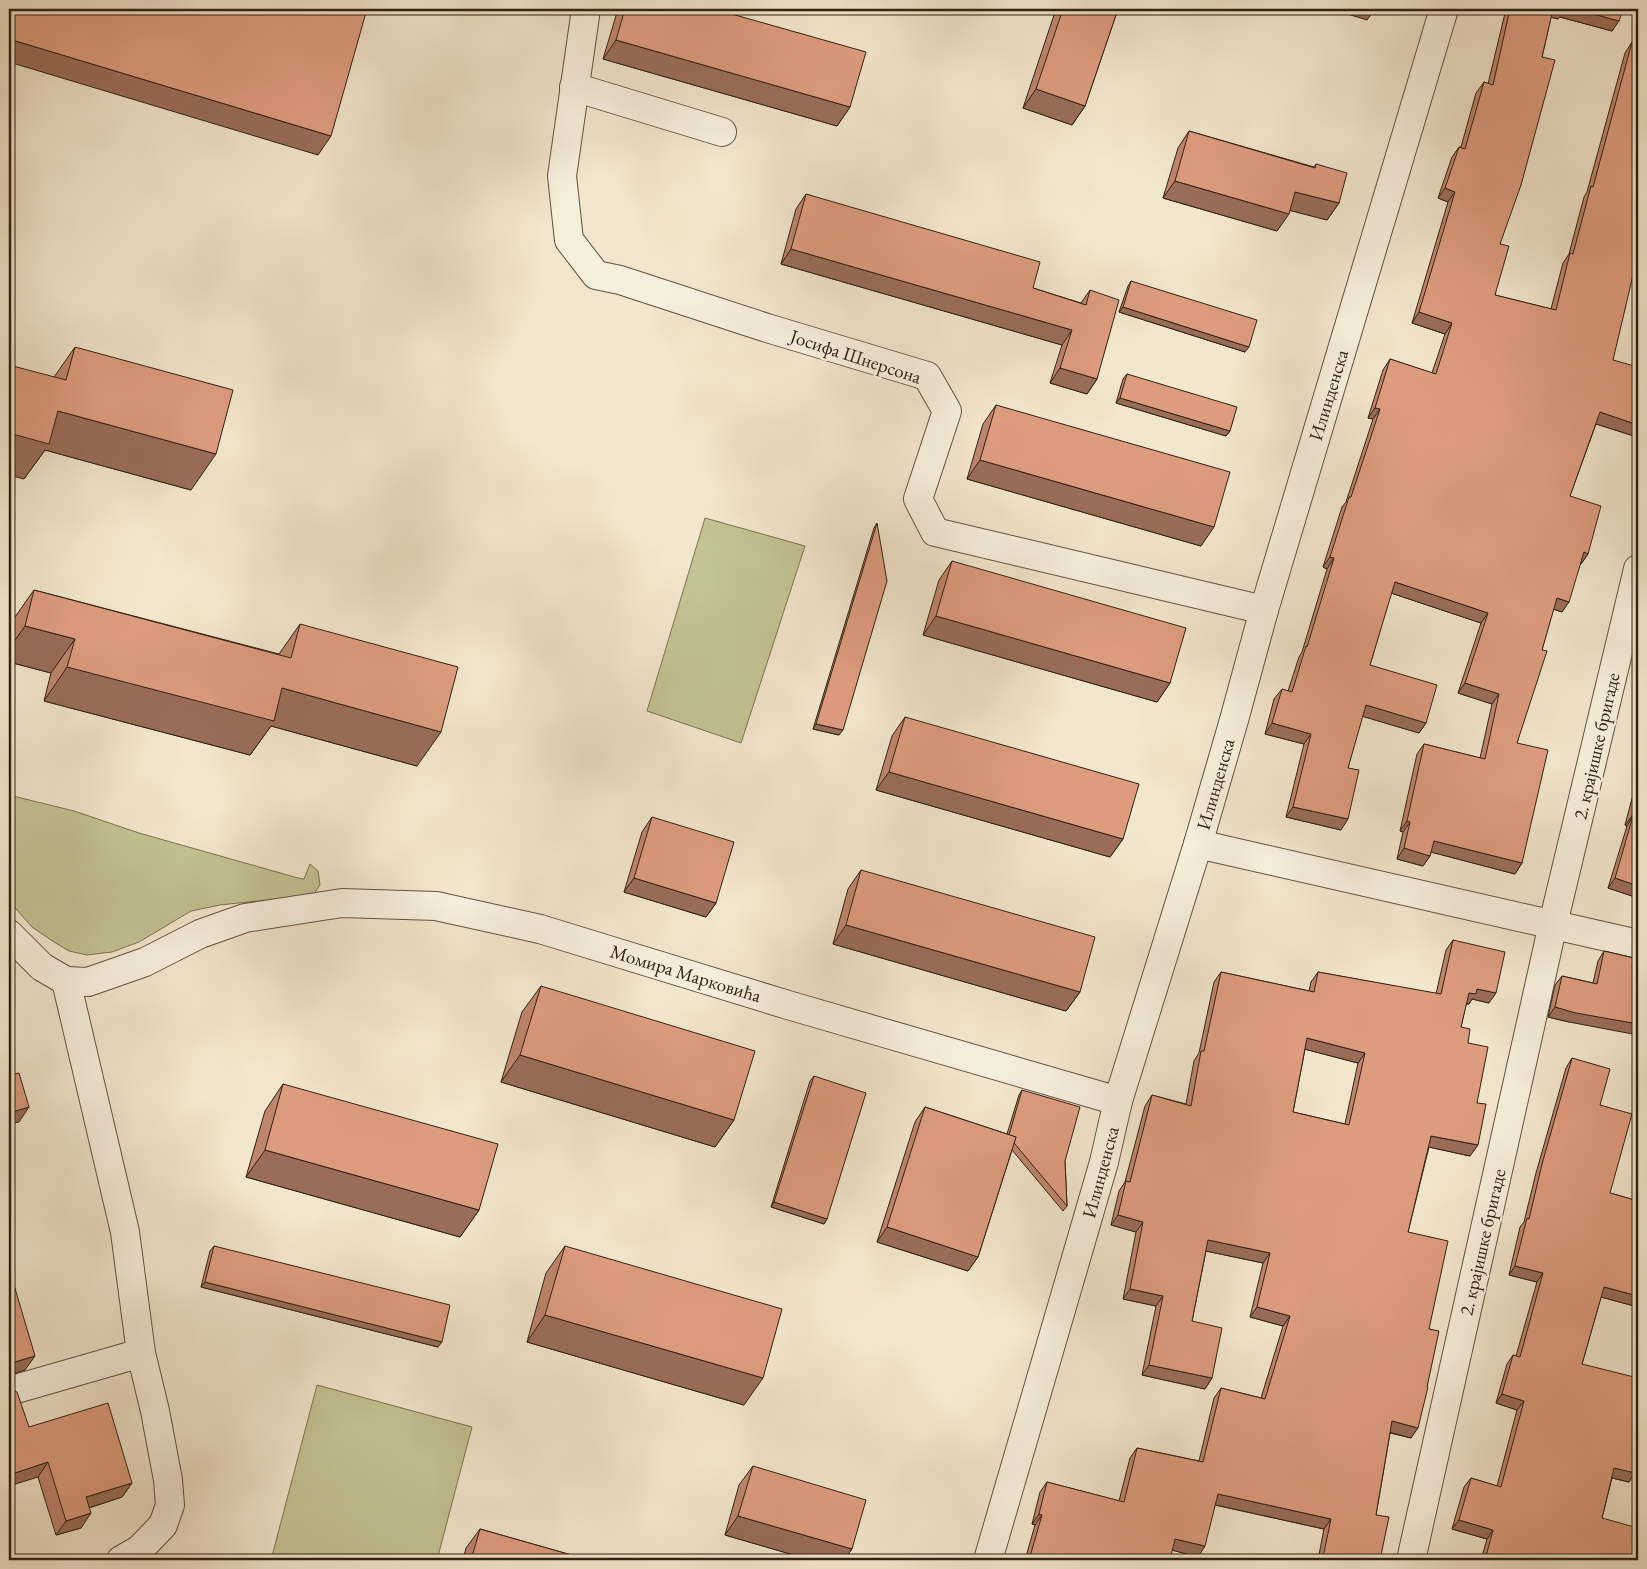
<svg xmlns="http://www.w3.org/2000/svg" width="1647" height="1569" font-family="'EB Garamond',serif">
<rect width="100%" height="100%" fill="#f2e6cc"/>
<filter id="stains"><feTurbulence type="fractalNoise" baseFrequency=".004" numOctaves="4"/><feColorMatrix values="0 0 0 0 .2 0 0 0 0 .09 0 0 0 0 .02 0 0 0 .5 -.17"/></filter>
<radialGradient id="worn" r=".72"><stop offset=".6" stop-color="#630" stop-opacity="0"/><stop offset="1" stop-color="#630" stop-opacity=".3"/></radialGradient>
<!-- green -->
<g fill="#c3c292" stroke="#7a7252">
<polygon points="705,518 805,546 741,743 647,711"/>
<polygon points="9,795 74,811 139,833 298,878 304,879 310,864 318,871 320,885 313,895 220,905 191,911 139,942 112,952 87,955 69,951 54,942 32,927 9,901"/>
<polygon points="317,1385 472,1427 437,1560 271,1560"/>
</g>
<g fill="none" stroke-linecap="round" stroke-linejoin="round">
<!-- minor casing -->
<g stroke="#605241" stroke-width="30">
<g id="minor">
<polyline points="586,9 562,176 569,240 596,275 620,280 767,328 927,376 947,411 918,499 935,532 1264,610"/>
<polyline points="574,87 722,132"/>
<polyline points="1198,844 1638,944"/>
<polyline points="9,934 42,967 66,981 88,982 145,962 200,934 245,918 342,903 436,906 540,929 788,1005 1118,1101"/>
<polyline points="66,981 125,1232 141,1353 155,1411 168,1480 170,1505 163,1525 140,1549 121,1560"/>
<polyline points="9,1391 141,1353"/>
<polyline points="988,1560 1077,1255 1104,1162 1118,1101 1198,844 1234,720 1264,610 1444,9"/>
<polyline points="1411,1560 1553,924 1638,569"/>
</g>
</g>
<!-- minor -->
<use href="#minor" stroke="#f7efde" stroke-width="28"/>
</g>
<!-- wall -->
<g fill="#bf866d" stroke="#302113" fill-rule="evenodd">
<polygon points="618,9 714,9 850,107 837,126 603,59"/>
<polygon points="1056,9 1118,9 1085,106 1072,125 1023,108"/>
<polygon points="1506,9 1623,9 1612,31 1560,17 1558,19 1551,17 1500,244 1495,295 1551,309 1563,263 1569,254 1584,197 1587,192 1625,53 1632,42 1613,360 1634,436 1596,424 1570,496 1588,554 1581,564 1580,564 1562,612 1553,609 1517,743 1522,863 1515,874 1431,852 1430,856 1423,866 1397,859 1403,832 1400,831 1417,754 1424,744 1480,758 1492,704 1458,693 1481,623 1391,593 1370,665 1426,723 1419,733 1362,716 1348,768 1341,830 1286,817 1304,744 1265,734 1274,699 1282,689 1288,691 1299,657 1302,652 1327,569 1323,567 1342,507 1346,502 1373,419 1368,418 1383,370 1390,359 1432,373 1445,334 1412,323 1448,202 1438,198 1452,157 1459,147 1461,147 1476,93 1484,82 1488,84"/>
<polygon points="1189,131 1314,167 1316,164 1339,203 1327,220 1290,210 1277,231 1163,198 1178,148"/>
<polygon points="806,194 1033,288 1081,303 1090,290 1097,379 1087,394 1050,383 1062,345 781,264 796,209"/>
<polygon points="1131,281 1245,352 1119,312 1128,286"/>
<polygon points="75,347 191,490 45,450 24,479 54,377"/>
<polygon points="1127,374 1230,431 1226,436 1116,403 1123,379"/>
<polygon points="996,405 1201,546 967,479 983,424"/>
<polygon points="877,523 839,735 813,729 874,528"/>
<polygon points="952,561 1170,683 1157,702 923,635 939,580"/>
<polygon points="34,590 279,654 300,624 417,766 271,726 250,755 44,701 51,673 9,662 9,631 10,624"/>
<polygon points="905,717 1123,839 1110,857 876,790 892,736"/>
<polygon points="1638,783 1638,898 1608,888 1627,826 1625,825 1635,787"/>
<polygon points="652,817 716,903 706,917 624,892 642,832"/>
<polygon points="861,870 1080,992 1066,1011 833,944 848,889"/>
<path d="M 1453,940 L 1489,1003 L 1472,999 L 1469,1004 L 1466,1004 L 1461,1027 L 1468,1043 L 1477,1103 L 1470,1156 L 1429,1147 L 1408,1232 L 1429,1329 L 1411,1438 L 1390,1433 L 1376,1515 L 1380,1560 L 1318,1560 L 1324,1529 L 1215,1505 L 1198,1557 L 1172,1550 L 1170,1560 L 1025,1560 L 1035,1525 L 1032,1524 L 1040,1492 L 1047,1482 L 1119,1501 L 1130,1458 L 1137,1448 L 1199,1461 L 1214,1398 L 1221,1388 L 1261,1398 L 1283,1326 L 1250,1317 L 1263,1263 L 1206,1251 L 1192,1321 L 1212,1378 L 1205,1389 L 1142,1375 L 1156,1306 L 1123,1299 L 1136,1232 L 1111,1225 L 1119,1191 L 1125,1182 L 1145,1106 L 1152,1095 L 1186,1104 L 1194,1061 L 1199,1053 L 1214,982 L 1221,972 L 1309,991 L 1311,982 L 1318,972 L 1436,994 L 1446,950 ZM 1305,1049 L 1358,1063 L 1345,1124 L 1293,1112 Z"/>
<polygon points="1604,951 1634,958 1569,1022 1548,1017 1555,985 1562,976 1593,983 1598,961"/>
<polygon points="541,986 734,1120 715,1147 501,1082 522,1012"/>
<polygon points="1572,1058 1600,1105 1610,1193 1638,1201 1638,1307 1601,1297 1582,1364 1632,1477 1629,1482 1612,1478 1602,1518 1638,1560 1481,1560 1487,1539 1452,1529 1464,1487 1471,1478 1497,1486 1517,1410 1496,1403 1507,1364 1513,1355 1516,1356 1537,1282 1509,1275 1520,1227 1524,1222 1536,1173 1566,1068"/>
<polygon points="814,1076 827,1219 824,1224 771,1207 810,1081"/>
<polygon points="283,1084 479,1210 460,1237 246,1177 265,1111"/>
<polygon points="1022,1090 1065,1161 1067,1206 1063,1211 1012,1150 978,1257 968,1271 877,1242 915,1122 925,1107 1007,1134 1019,1095"/>
<polygon points="214,1246 438,1347 201,1287 210,1251"/>
<polygon points="565,1246 744,1405 527,1342 546,1273"/>
<polygon points="29,1427 132,1483 122,1497 89,1508 81,1528 56,1535 38,1477"/>
<polygon points="753,1466 852,1549 844,1560 811,1560 725,1535 739,1485"/>
<polygon points="480,1529 589,1560 463,1560 466,1548"/>
</g>
<!-- shaded-wall -->
<g fill="#9b6d59" stroke="#302113">
<polygon points="1331,9 1375,9 1367,20"/>
<polygon points="1551,9 1575,9 1619,21 1612,31 1560,17 1558,19 1546,16"/>
<polygon points="9,39 331,136 318,155 9,62"/>
<polygon points="616,40 850,107 837,126 603,59"/>
<polygon points="1036,89 1085,106 1072,125 1023,108"/>
<polygon points="1175,181 1289,214 1277,231 1163,198"/>
<polygon points="1445,188 1455,192 1448,202 1438,198"/>
<polygon points="1295,192 1339,203 1327,220 1284,209"/>
<polygon points="791,249 1072,330 1062,345 781,264"/>
<polygon points="1123,307 1249,347 1245,352 1119,312"/>
<polygon points="1419,312 1452,323 1445,334 1412,323"/>
<polygon points="1060,368 1097,379 1087,394 1050,383"/>
<polygon points="1120,398 1230,431 1226,436 1116,403"/>
<polygon points="1375,408 1380,409 1373,419 1368,418"/>
<polygon points="58,411 216,454 191,490 45,450 24,479 9,475 9,433"/>
<polygon points="1600,412 1638,425 1638,430 1634,436 1593,423"/>
<polygon points="980,460 1214,527 1201,546 967,479"/>
<polygon points="1584,552 1588,554 1581,564 1576,562"/>
<polygon points="1330,557 1334,558 1327,569 1323,567"/>
<polygon points="1395,582 1488,613 1481,623 1388,592"/>
<polygon points="1557,598 1569,602 1562,612 1550,608"/>
<polygon points="936,616 1170,683 1157,702 923,635"/>
<polygon points="25,626 75,639 51,673 9,662 9,649"/>
<polygon points="67,667 282,688 441,732 417,766 271,726 250,755 44,701"/>
<polygon points="1465,683 1499,694 1492,704 1458,693"/>
<polygon points="1366,705 1426,723 1419,733 1358,715"/>
<polygon points="1272,723 1311,734 1304,744 1265,734"/>
<polygon points="816,724 843,730 839,735 813,729"/>
<polygon points="889,772 1123,839 1110,857 876,790"/>
<polygon points="1293,807 1348,819 1341,830 1286,817"/>
<polygon points="1632,816 1633,816 1627,826 1625,825"/>
<polygon points="1407,821 1410,822 1403,832 1400,831"/>
<polygon points="1434,841 1522,863 1515,874 1427,851"/>
<polygon points="1404,848 1430,856 1423,866 1397,859"/>
<polygon points="634,878 716,903 706,917 624,892"/>
<polygon points="1615,878 1638,886 1638,898 1608,888"/>
<polygon points="846,925 1080,992 1066,1011 833,944"/>
<polygon points="1477,989 1496,993 1489,1003 1472,999 1469,1004 1462,1003 1469,993"/>
<polygon points="1555,1007 1638,1024 1638,1035 1569,1022 1548,1017"/>
<polygon points="1307,1038 1365,1053 1358,1063 1300,1048"/>
<polygon points="520,1055 734,1120 715,1147 501,1082"/>
<polygon points="29,1107 19,1122 9,1124 9,1113"/>
<polygon points="1431,1136 1478,1145 1470,1156 1424,1146"/>
<polygon points="265,1150 479,1210 460,1237 246,1177"/>
<polygon points="774,1202 827,1219 824,1224 771,1207"/>
<polygon points="1118,1215 1143,1222 1136,1232 1111,1225"/>
<polygon points="887,1227 978,1257 968,1271 877,1242"/>
<polygon points="1208,1240 1270,1253 1263,1263 1201,1250"/>
<polygon points="1515,1266 1543,1273 1537,1282 1509,1275"/>
<polygon points="205,1282 442,1342 438,1347 201,1287"/>
<polygon points="1604,1287 1638,1296 1638,1307 1597,1296"/>
<polygon points="1130,1289 1163,1296 1156,1306 1123,1299"/>
<polygon points="1257,1307 1290,1316 1283,1326 1250,1317"/>
<polygon points="545,1315 763,1378 744,1405 527,1342"/>
<polygon points="35,1356 25,1370 9,1375 9,1365 15,1362"/>
<polygon points="1149,1365 1212,1378 1205,1389 1142,1375"/>
<polygon points="1502,1394 1524,1401 1517,1410 1496,1403"/>
<polygon points="1392,1421 1418,1428 1411,1438 1385,1431"/>
<polygon points="48,1462 38,1477 9,1486 9,1475"/>
<polygon points="1636,1467 1638,1467 1638,1478 1632,1477 1629,1482 1608,1477 1614,1468"/>
<polygon points="132,1483 122,1497 76,1512 86,1497"/>
<polygon points="1218,1494 1331,1519 1324,1529 1211,1504"/>
<polygon points="91,1513 81,1528 56,1535 66,1521"/>
<polygon points="1039,1514 1042,1515 1035,1525 1032,1524"/>
<polygon points="738,1516 852,1549 844,1560 811,1560 725,1535"/>
<polygon points="1459,1520 1493,1530 1487,1539 1452,1529"/>
<polygon points="1175,1539 1205,1546 1198,1557 1168,1549"/>
<polygon points="1323,1557 1339,1560 1321,1560"/>
</g>
<!-- building -->
<g fill="#de9c7f" stroke="#302113" fill-rule="evenodd">
<polygon points="9,9 367,9 331,136 9,39"/>
<polygon points="625,9 714,9 866,52 850,107 616,40"/>
<polygon points="1063,9 1118,9 1085,106 1036,89"/>
<polygon points="1510,9 1553,9 1542,57 1555,60 1521,185 1500,244 1509,246 1495,295 1556,310 1570,253 1573,254 1591,186 1593,187 1632,42 1638,44 1638,254 1613,360 1638,367 1638,425 1600,412 1570,496 1601,506 1588,554 1584,552 1569,602 1557,598 1542,650 1547,651 1517,743 1548,750 1522,863 1434,841 1430,856 1404,848 1410,822 1407,821 1424,744 1485,759 1499,694 1465,683 1488,613 1395,582 1370,665 1437,685 1426,723 1366,705 1348,768 1359,770 1348,819 1293,807 1311,734 1272,723 1282,689 1292,692 1306,646 1307,647 1334,558 1330,557 1349,497 1351,497 1380,409 1375,408 1390,359 1436,374 1452,323 1419,312 1455,192 1445,188 1459,147 1465,149 1484,82 1493,85"/>
<polygon points="1575,9 1623,9 1619,21"/>
<polygon points="1189,131 1315,168 1316,164 1347,173 1339,203 1295,192 1289,214 1175,181"/>
<polygon points="806,194 1040,262 1033,288 1086,305 1090,290 1119,300 1097,379 1060,368 1072,330 791,249"/>
<polygon points="1131,281 1257,320 1249,347 1123,307"/>
<polygon points="75,347 233,390 216,454 58,411 49,444 9,433 9,365 66,380"/>
<polygon points="1127,374 1237,407 1230,431 1120,398"/>
<polygon points="996,405 1230,472 1214,527 980,460"/>
<polygon points="877,523 887,581 843,730 816,724"/>
<polygon points="952,561 1186,628 1170,683 936,616"/>
<polygon points="34,590 291,658 300,624 458,667 441,732 282,688 274,721 67,667 75,639 25,626"/>
<polygon points="905,717 1139,784 1123,839 889,772"/>
<polygon points="1638,791 1638,886 1615,878 1633,816 1632,816"/>
<polygon points="652,817 734,842 716,903 634,878"/>
<polygon points="861,870 1095,937 1080,992 846,925"/>
<path d="M 1453,940 L 1505,952 L 1496,993 L 1477,989 L 1476,994 L 1469,993 L 1461,1027 L 1470,1029 L 1468,1043 L 1488,1047 L 1477,1103 L 1486,1104 L 1478,1145 L 1431,1136 L 1408,1232 L 1448,1241 L 1429,1329 L 1439,1331 L 1427,1387 L 1428,1387 L 1418,1428 L 1392,1421 L 1376,1515 L 1389,1517 L 1380,1560 L 1339,1560 L 1323,1557 L 1331,1519 L 1218,1494 L 1205,1546 L 1175,1539 L 1170,1560 L 1029,1560 L 1042,1515 L 1039,1514 L 1047,1482 L 1124,1502 L 1137,1448 L 1203,1462 L 1221,1388 L 1265,1399 L 1290,1316 L 1257,1307 L 1270,1253 L 1208,1240 L 1192,1321 L 1222,1328 L 1212,1378 L 1149,1365 L 1163,1296 L 1130,1289 L 1143,1222 L 1118,1215 L 1126,1181 L 1130,1182 L 1152,1095 L 1191,1106 L 1201,1051 L 1204,1051 L 1221,972 L 1314,992 L 1318,972 L 1441,994 ZM 1307,1038 L 1365,1053 L 1349,1125 L 1293,1112 Z"/>
<polygon points="1604,951 1634,958 1632,967 1638,968 1638,1024 1576,1013 1555,1007 1562,976 1597,984"/>
<polygon points="541,986 755,1051 734,1120 520,1055"/>
<polygon points="1572,1058 1610,1069 1600,1105 1632,1114 1610,1193 1638,1201 1638,1296 1604,1287 1582,1364 1638,1378 1638,1467 1636,1467 1635,1473 1614,1468 1602,1518 1638,1528 1638,1560 1485,1560 1493,1530 1459,1520 1471,1478 1501,1487 1524,1401 1502,1394 1513,1355 1520,1357 1543,1273 1515,1266 1527,1218 1529,1219 1542,1164"/>
<polygon points="19,1073 29,1107 9,1113 9,1075"/>
<polygon points="814,1076 866,1093 827,1219 774,1202"/>
<polygon points="283,1084 498,1144 479,1210 265,1150"/>
<polygon points="1022,1090 1080,1107 1065,1161 1067,1206 1014,1143 1016,1137 1009,1135"/>
<polygon points="925,1107 1016,1137 978,1257 887,1227"/>
<polygon points="214,1246 450,1305 442,1342 205,1282"/>
<polygon points="565,1246 782,1309 763,1378 545,1315"/>
<polygon points="9,1268 35,1356 15,1362 9,1365"/>
<polygon points="9,1388 17,1392 29,1427 108,1403 132,1483 86,1497 91,1513 66,1521 48,1462 9,1475"/>
<polygon points="753,1466 866,1500 852,1549 738,1516"/>
<polygon points="480,1529 589,1560 471,1560"/>
</g>
<g text-anchor="middle" stroke-width="4.5" stroke-linejoin="round" paint-order="stroke">
<!-- street labels -->
<g font-size="19" fill="#302113" stroke="#f7efde">
<text transform="translate(856 356) rotate(18)" y="7">Јосифа Шнерсона</text>
<text transform="translate(1328 395) rotate(-73)" y="7">Илинденска</text>
<text transform="translate(1596 746) rotate(-77)" y="7">2. крајишке бригаде</text>
<text transform="translate(1215 784) rotate(-74)" y="7">Илинденска</text>
<text transform="translate(686 973) rotate(17)" y="7">Момира Марковића</text>
<text transform="translate(1100 1172) rotate(-75)" y="7">Илинденска</text>
<text transform="translate(1482 1242) rotate(-77)" y="7">2. крајишке бригаде</text>
</g>
</g>
<!-- margin -->
<rect width="1647" height="1569" fill="none" stroke="#f2e6cc" stroke-width="30"/>
<rect x="10" y="10" width="1627" height="1549" fill="none" stroke="#302113" stroke-width="2.5"/>
<rect x="15" y="15" width="1617" height="1539" fill="none" stroke="#302113"/>
<rect width="100%" height="100%" filter="url(#stains)"/>
<rect width="100%" height="100%" fill="url(#worn)"/>
</svg>
